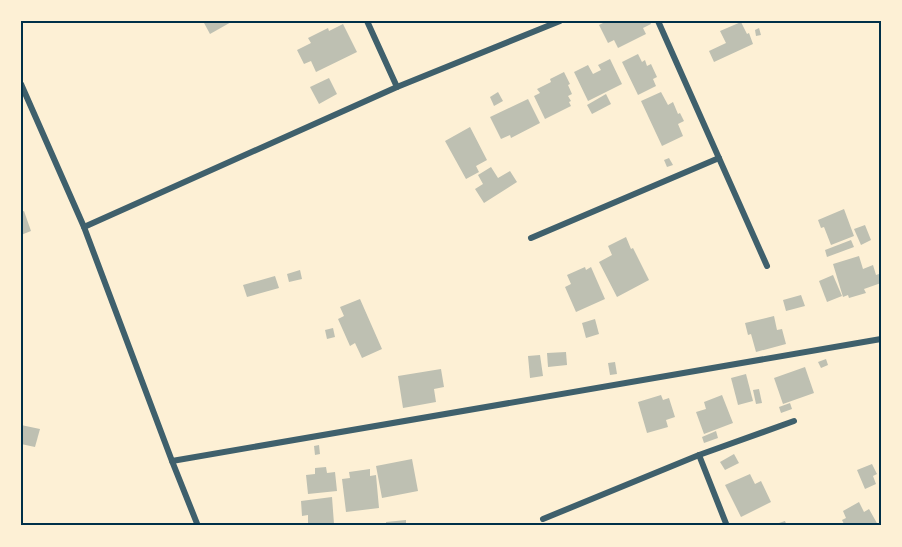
<svg xmlns="http://www.w3.org/2000/svg" width="902" height="547" font-family="'DejaVu Sans',sans-serif">
<rect width="100%" height="100%" fill="#fdf0d5"/>
<!-- building -->
<g fill="#bec0b2">
<polygon points="203,21 233,21 210,34"/>
<polygon points="607,21 650,21 651,24 643,28 646,34 618,48 614,40 608,43 599,25"/>
<polygon points="741,22 747,34 749,33 753,44 714,62 709,51 726,43 720,31"/>
<polygon points="343,24 357,52 316,72 311,61 304,64 297,50 311,43 308,38 328,28 329,31"/>
<polygon points="759,28 761,35 756,36 755,30"/>
<polygon points="638,54 642,62 645,60 647,66 651,64 657,77 653,79 656,86 638,95 622,62"/>
<polygon points="610,59 622,84 588,101 574,72 588,65 593,74 601,70 598,65"/>
<polygon points="564,72 570,84 568,85 572,94 568,96 571,101 569,102 571,106 545,119 534,96 540,93 537,89 551,82 550,79"/>
<polygon points="329,78 337,94 319,104 310,87"/>
<polygon points="498,92 503,101 494,106 490,97"/>
<polygon points="661,92 668,105 673,102 678,114 680,113 684,121 678,124 683,136 662,146 641,101"/>
<polygon points="606,94 611,104 592,114 587,105"/>
<polygon points="528,99 540,123 511,138 510,135 501,139 490,117"/>
<polygon points="470,127 487,160 476,166 479,172 466,179 445,141"/>
<polygon points="669,158 673,165 667,167 664,160"/>
<polygon points="491,167 498,178 510,171 517,182 484,203 475,189 483,184 478,175"/>
<polygon points="844,209 854,236 831,245 824,227 821,228 818,220"/>
<polygon points="24,211 31,231 21,235 21,212"/>
<polygon points="865,225 871,240 861,245 854,229"/>
<polygon points="626,237 631,249 633,248 649,280 617,297 599,262 612,255 608,246"/>
<polygon points="851,240 854,247 827,257 825,250"/>
<polygon points="859,256 863,269 873,265 876,275 879,274 881,283 864,289 866,293 849,298 848,295 843,297 833,264"/>
<polygon points="585,267 586,270 591,267 605,299 576,312 565,287 571,284 567,275"/>
<polygon points="300,270 302,279 289,282 287,274"/>
<polygon points="833,275 842,296 827,302 819,281"/>
<polygon points="275,276 279,288 247,297 243,285"/>
<polygon points="801,295 805,306 786,311 783,300"/>
<polygon points="360,299 382,349 362,358 355,343 350,346 338,319 344,316 340,307"/>
<polygon points="774,316 777,330 782,329 786,344 756,352 751,334 748,335 745,323"/>
<polygon points="595,319 599,334 586,338 582,323"/>
<polygon points="333,328 335,337 327,339 325,330"/>
<polygon points="566,352 567,365 548,367 547,353"/>
<polygon points="540,355 543,376 530,378 528,356"/>
<polygon points="826,359 828,365 821,368 818,362"/>
<polygon points="615,362 617,374 610,375 608,363"/>
<polygon points="805,367 814,393 783,404 774,378"/>
<polygon points="441,369 444,387 434,389 436,402 403,408 398,376"/>
<polygon points="746,374 753,401 738,405 731,378"/>
<polygon points="759,389 762,403 756,404 753,390"/>
<polygon points="661,395 663,400 669,398 675,417 666,420 668,427 647,433 638,402"/>
<polygon points="722,395 733,423 704,434 696,412 706,409 704,402"/>
<polygon points="790,403 792,409 781,413 779,407"/>
<polygon points="21,425 40,429 35,447 21,444"/>
<polygon points="716,431 718,438 704,443 702,437"/>
<polygon points="319,445 320,454 315,455 314,446"/>
<polygon points="734,454 739,463 725,470 720,462"/>
<polygon points="412,459 418,491 382,498 376,466"/>
<polygon points="872,464 877,474 873,476 876,484 865,489 857,470"/>
<polygon points="326,467 327,473 335,472 337,491 308,494 306,475 315,474 315,468"/>
<polygon points="370,469 370,476 376,475 379,508 346,512 342,479 350,478 349,472"/>
<polygon points="750,474 755,484 761,481 771,502 741,517 725,485"/>
<polygon points="332,497 334,524 327,524 327,526 308,526 308,515 302,516 301,501"/>
<polygon points="859,502 864,512 869,509 878,525 875,526 845,526 842,520 846,518 843,511"/>
<polygon points="406,520 406,526 386,526 386,522"/>
<polygon points="785,521 787,526 777,526 776,524"/>
</g>
<g fill="none" stroke-linecap="round" stroke-linejoin="round">
<!-- minor -->
<g stroke="#3f606c" stroke-width="6">
<polyline points="367,21 397,87"/>
<polyline points="658,21 767,266"/>
<polyline points="21,84 84,227 172,461 198,526"/>
<polyline points="84,227 397,87 560,21"/>
<polyline points="531,238 719,158"/>
<polyline points="699,455 727,526"/>
<polyline points="172,461 881,339"/>
<polyline points="543,519 699,455 794,421"/>
</g>
</g>
<!-- border -->
<rect width="902" height="547" fill="none" stroke="#fdf0d5" stroke-width="45"/>
<rect x="22" y="22" width="858" height="502" fill="none" stroke="#003049" stroke-width="2"/>
</svg>
